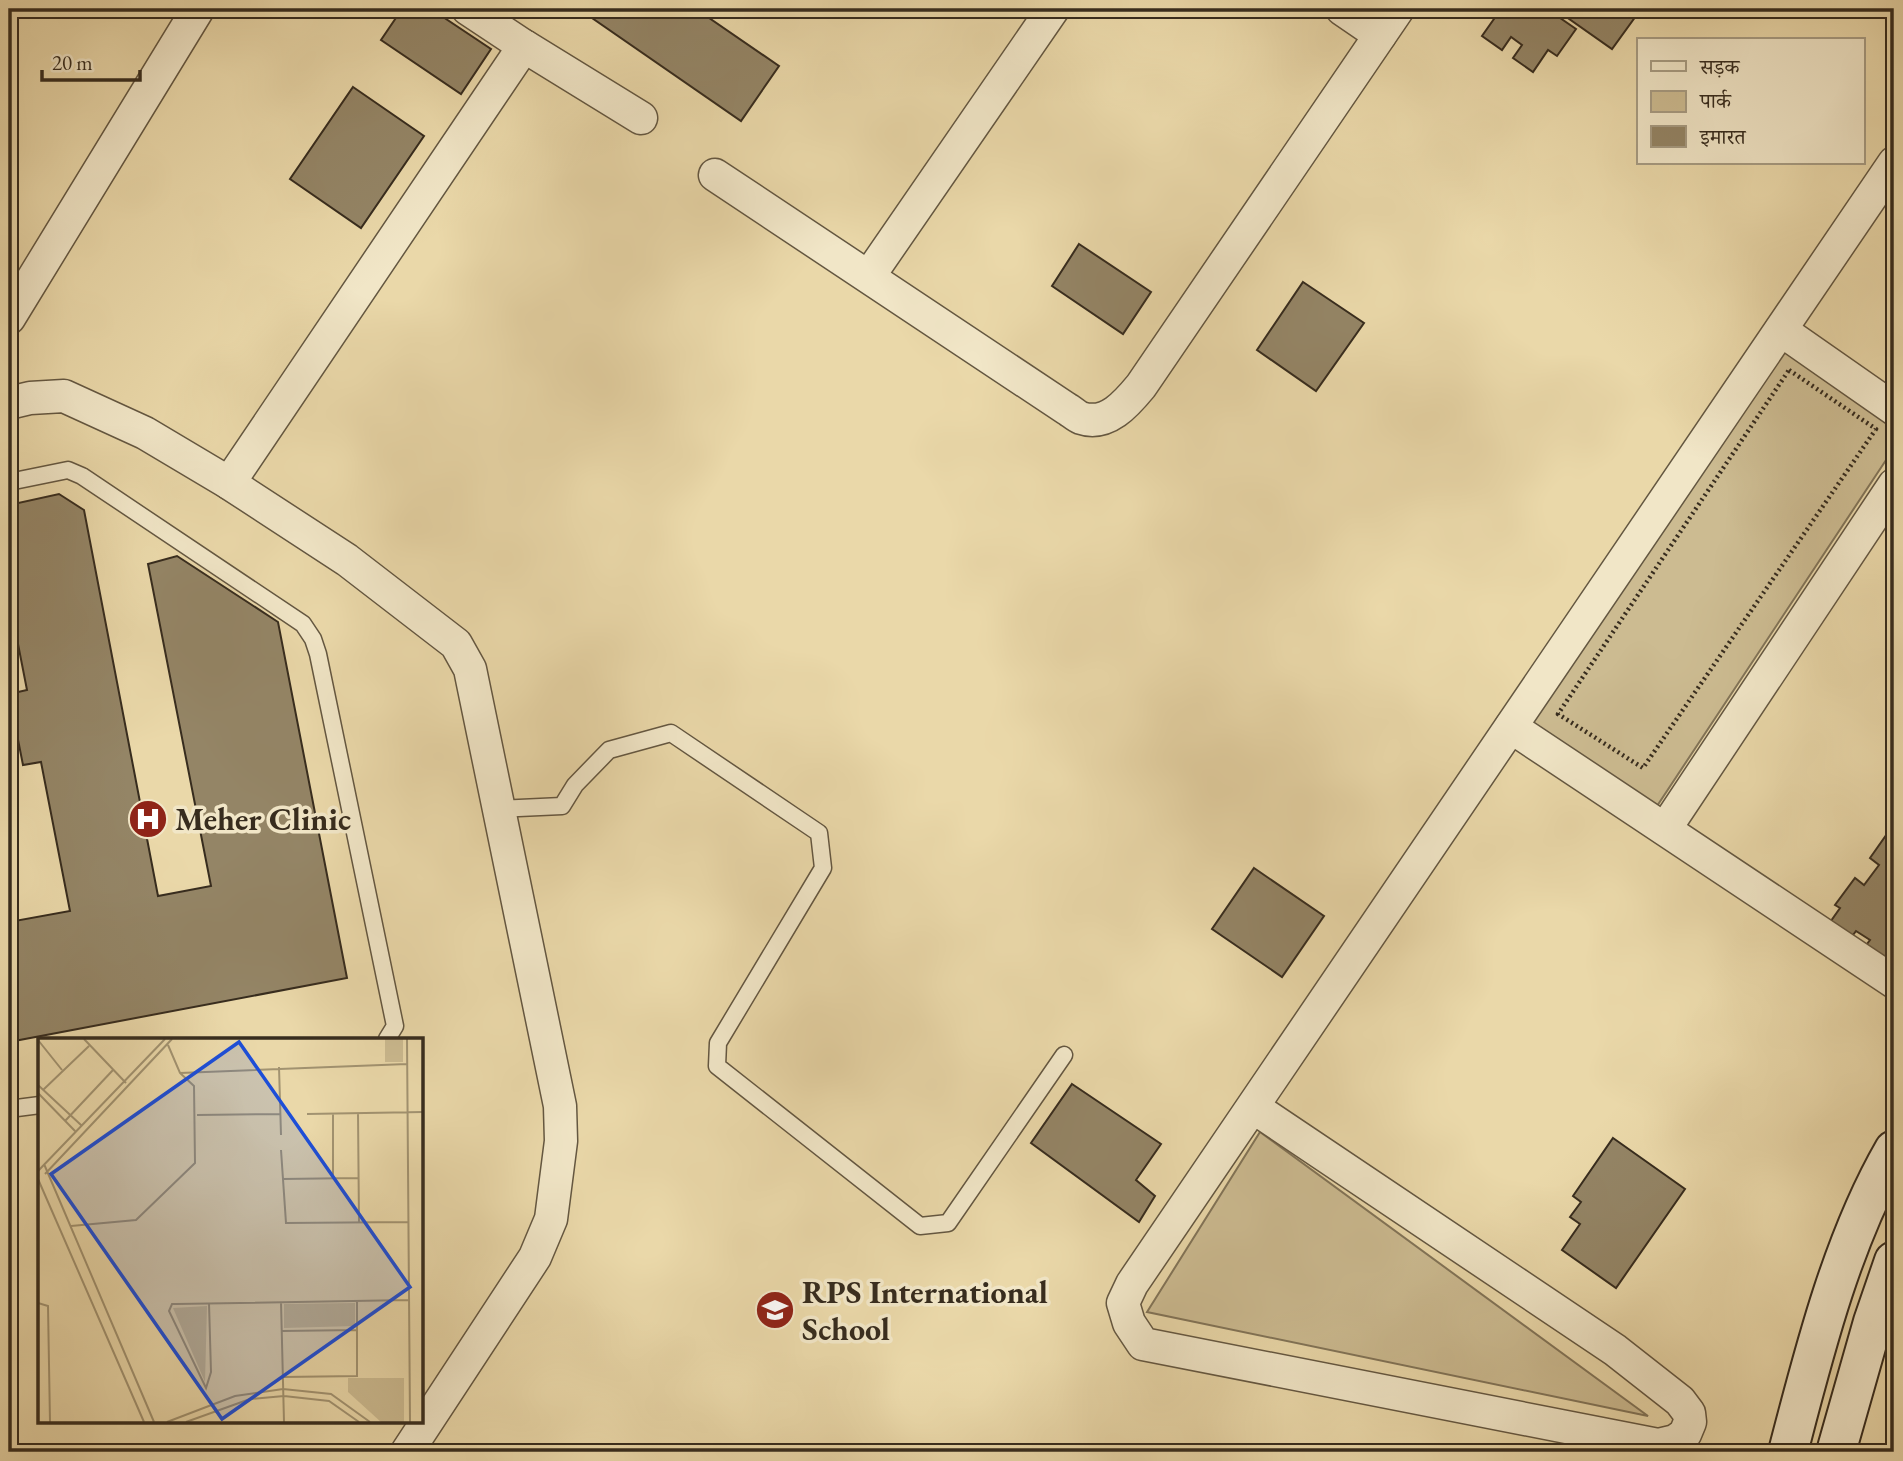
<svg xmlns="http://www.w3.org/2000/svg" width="1903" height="1461" font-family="'EB Garamond','Noto Serif Devanagari',serif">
<rect width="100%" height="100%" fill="#ead8a9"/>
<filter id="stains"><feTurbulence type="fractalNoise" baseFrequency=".00286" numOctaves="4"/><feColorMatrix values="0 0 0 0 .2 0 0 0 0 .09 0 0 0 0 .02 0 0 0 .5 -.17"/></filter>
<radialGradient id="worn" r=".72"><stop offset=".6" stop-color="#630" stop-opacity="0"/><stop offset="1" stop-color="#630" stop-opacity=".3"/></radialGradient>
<!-- green -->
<g fill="#ccbb91" stroke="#827458" stroke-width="2">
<polygon points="1780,347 1894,424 1894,448 1657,806 1531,721"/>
<polygon points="1260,1132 1648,1416 1147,1312"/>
</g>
<!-- building -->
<g fill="#948566" stroke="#372c1e" stroke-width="2">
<polygon points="402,9 431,9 491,49 461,94 381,40"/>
<polygon points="579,9 696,9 779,66 741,121"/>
<polygon points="1501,9 1547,9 1576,29 1557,56 1548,50 1533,72 1513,58 1522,45 1511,37 1502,50 1482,36"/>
<polygon points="1555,9 1641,9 1612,49"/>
<polygon points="353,87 424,136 361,228 290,179"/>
<polygon points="1079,244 1151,292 1123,334 1052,286"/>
<polygon points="1303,282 1364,323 1316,391 1257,350"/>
<polygon points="59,494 84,510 158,896 211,886 148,564 177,556 278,622 347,978 9,1042 9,922 70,911 41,762 23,765 9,694 27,690 9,598 9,505"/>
<polygon points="1894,824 1894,969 1860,953 1870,940 1856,931 1847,943 1826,928 1840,908 1835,905 1855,878 1864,885 1879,865 1870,858"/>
<polygon points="1254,868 1324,916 1282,977 1212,929"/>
<polygon points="1072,1084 1161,1144 1136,1180 1155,1196 1139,1222 1031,1143"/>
<polygon points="1613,1138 1685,1189 1616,1288 1562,1250 1580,1224 1570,1217 1581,1202 1573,1196"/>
</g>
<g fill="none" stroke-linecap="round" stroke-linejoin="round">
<!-- lane casing -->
<g stroke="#645741" stroke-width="19">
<g id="lane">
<polyline points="9,482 68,470 82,476 303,624 313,639 318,654 395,1026 387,1039"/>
<polyline points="499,809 562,806 575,785 609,750 671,733 819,833 823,868 718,1043 717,1066 920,1226 948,1223 1064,1055"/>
<polyline points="9,1109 40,1105"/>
</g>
</g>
<!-- street casing -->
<g stroke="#645741" stroke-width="35">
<g id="street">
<polyline points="468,9 524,46 641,118"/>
<polyline points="1342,9 1380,35"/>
<path d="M 715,175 L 1067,409 C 1071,411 1076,416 1081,418 C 1107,427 1127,403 1141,386 L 1398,9"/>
<polyline points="869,276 1053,9"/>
<polyline points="9,318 198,9"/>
<polyline points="1781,330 1894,409"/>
<polyline points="9,403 30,398 64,396 145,433 229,483 347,560 456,644 470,669 560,1106 561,1141 551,1219 535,1257 407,1452"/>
<polyline points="229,483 524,46"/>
<polyline points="1511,727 1894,982"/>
<polyline points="1665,829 1894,485"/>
<polyline points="1253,1107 1615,1350 1680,1401 1689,1413 1690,1422 1685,1434 1675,1441 1658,1445 1143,1344 1129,1323 1123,1303 1132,1284 1894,163"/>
</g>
</g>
<!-- secondary casing -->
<g stroke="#372c1e" stroke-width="42">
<g id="secondary">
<path d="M 1788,1452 C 1814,1352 1842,1240 1894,1150"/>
<polyline points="1836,1452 1873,1322 1894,1261"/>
</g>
</g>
<!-- path -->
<polygon stroke="#372c1e" stroke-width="4.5" stroke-dasharray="2 3.5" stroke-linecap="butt" points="1789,370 1876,429 1643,768 1558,714"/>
<!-- lane -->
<use href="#lane" stroke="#f1e6c7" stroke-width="16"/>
<!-- street -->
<use href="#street" stroke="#f1e6c7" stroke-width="32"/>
<!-- secondary -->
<use href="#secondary" stroke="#f1e6c7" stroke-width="38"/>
</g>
<!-- icons -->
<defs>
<g id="hospital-disc" transform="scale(2.0125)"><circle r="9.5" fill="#8f2418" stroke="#f1e6c7"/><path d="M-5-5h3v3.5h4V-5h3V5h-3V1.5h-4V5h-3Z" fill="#fff"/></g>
<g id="school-disc" transform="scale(2.0125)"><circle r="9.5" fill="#8f2418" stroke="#f1e6c7"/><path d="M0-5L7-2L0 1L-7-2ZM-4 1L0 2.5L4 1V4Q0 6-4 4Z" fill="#fff"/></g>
</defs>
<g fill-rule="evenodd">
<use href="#hospital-disc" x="148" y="819"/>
<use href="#school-disc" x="775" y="1310"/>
</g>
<g text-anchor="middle" stroke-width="7" stroke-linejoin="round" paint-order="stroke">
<!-- poi labels -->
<g font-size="32" font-weight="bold" fill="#372c1e" stroke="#f1e6c7" text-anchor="start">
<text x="175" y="830">Meher Clinic</text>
<text x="802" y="1303">RPS International<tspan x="802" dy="37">School</tspan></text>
</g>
</g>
<!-- overview -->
<g transform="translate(38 1038)">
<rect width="385" height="385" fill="#ead8a9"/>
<path d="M 347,1 L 365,1 L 365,24 L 347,24 ZM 317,265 L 317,288 L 246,290 L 246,266 ZM 169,268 L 167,344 L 135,270 ZM 310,340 L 366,340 L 366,384 L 343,384 L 310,354 Z" fill="#ccbb91"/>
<path fill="none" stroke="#a29371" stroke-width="2" d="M 46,1 L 88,45M 369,1 L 372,384M 0,2 L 24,32M 241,29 L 243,97M 142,35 L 369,26M 0,47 L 43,87M 5,52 L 51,8M 0,55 L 37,93M 295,75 L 295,140M 320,75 L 321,185M 269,76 L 385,74M 159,77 L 242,76M 27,83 L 75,32M 243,112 L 248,185 L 371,184M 6,126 L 116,384M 0,133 L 127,1M 7,136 L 134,1M 0,141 L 106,384M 244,141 L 321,140M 33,188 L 98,182 L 157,125 L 156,48 L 142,35 L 130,7M 243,264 L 246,384M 0,265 L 10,268 L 12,384M 171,265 L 173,334 L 168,350 L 131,273 L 134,266 L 138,266 L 371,262M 244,293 L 319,292M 245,339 L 319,338 L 319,263M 129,384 L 197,358 L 245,351 L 293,356 L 332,384M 148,384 L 212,361 L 246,358 L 291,363 L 321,384"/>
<path fill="#1d4ed8" fill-opacity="0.15" stroke="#1d4ed8" stroke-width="3.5" d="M 201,4 L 372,249 L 184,381 L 13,136 Z"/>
<rect width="385" height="385" fill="none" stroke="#372c1e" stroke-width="3.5"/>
</g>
<!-- margin -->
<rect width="1903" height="1461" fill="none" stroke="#ead8a9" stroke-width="35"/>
<rect x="10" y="10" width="1882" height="1440" fill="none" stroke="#372c1e" stroke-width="3.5"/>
<rect x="18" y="18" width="1868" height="1426" fill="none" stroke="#372c1e" stroke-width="2"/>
<!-- legend -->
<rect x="1637" y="38" width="228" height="126" fill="#f1e6c7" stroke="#a79c83" stroke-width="2"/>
<rect x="1651" y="61" width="35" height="10" fill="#f1e6c7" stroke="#a79c83" stroke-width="2"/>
<text x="1700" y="74" font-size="21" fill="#372c1e">सड़क</text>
<rect x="1651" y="91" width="35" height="21" fill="#ccbb91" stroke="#a79c83" stroke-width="2"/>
<text x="1700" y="108" font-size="21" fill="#372c1e">पार्क</text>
<rect x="1651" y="126" width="35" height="21" fill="#948566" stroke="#a79c83" stroke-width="2"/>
<text x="1700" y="144" font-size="21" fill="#372c1e">इमारत</text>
<!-- scale -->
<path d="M42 70v10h98v-10" fill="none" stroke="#372c1e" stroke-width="3.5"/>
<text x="52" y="70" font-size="21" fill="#372c1e" stroke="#f1e6c7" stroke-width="5" paint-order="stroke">20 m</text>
<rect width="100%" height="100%" filter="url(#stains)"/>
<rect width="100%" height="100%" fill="url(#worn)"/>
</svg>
